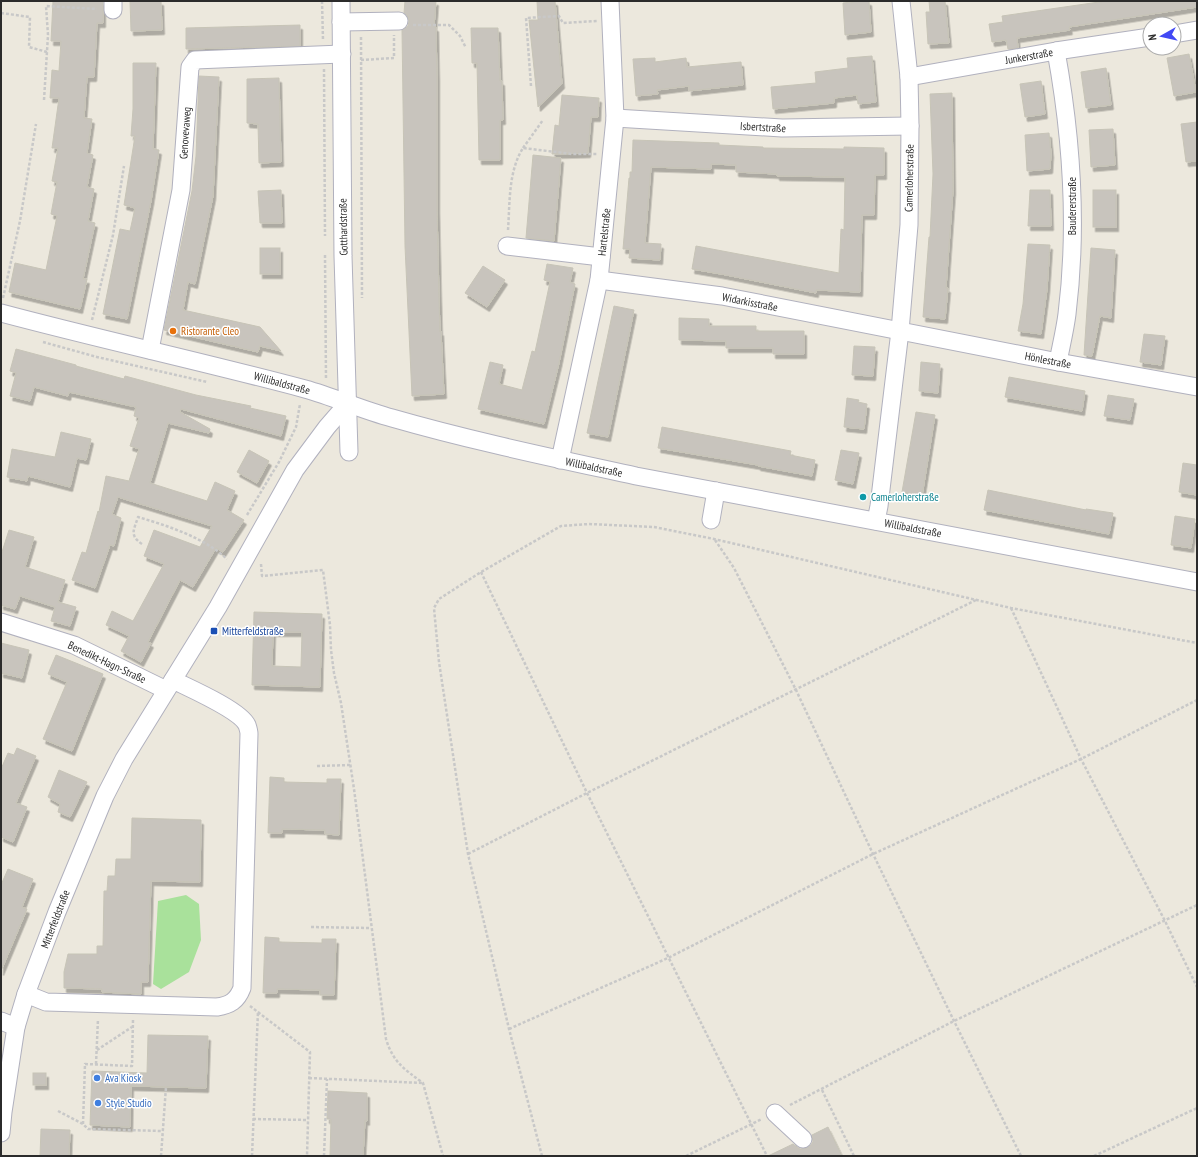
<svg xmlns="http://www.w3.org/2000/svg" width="1198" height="1157" font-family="'PT Sans Narrow',sans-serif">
<defs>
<filter id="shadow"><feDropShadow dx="2.5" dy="4.5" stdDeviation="0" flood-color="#0004"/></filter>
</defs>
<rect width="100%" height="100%" fill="#ece8dd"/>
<!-- green -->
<polygon fill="#a9e19b" points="186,895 199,904 201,940 189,972 161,989 153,984 158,901"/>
<!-- building -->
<g fill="#c8c4bd" stroke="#c7c4b7" fill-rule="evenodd" filter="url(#shadow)">
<polygon points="53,1 103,1 103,23 97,23 94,77 87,77 84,118 92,119 87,153 93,155 87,187 94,189 88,221 95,223 83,279 87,279 80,309 9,292 15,263 46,270 57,216 51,214 57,182 52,181 58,148 52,148 59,98 50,98 52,70 59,71 61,41 51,41"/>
<polygon points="130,1 161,1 162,30 131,31"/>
<polygon points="405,1 436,1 434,27 436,27 437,77 437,209 439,297 440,332 441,331 444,394 412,396 405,246 402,30 408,26 409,21 408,16 404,13"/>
<polygon points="537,1 555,1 562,84 538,107 529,20 538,20"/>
<polygon points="860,1 869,1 871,32 845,35 843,3"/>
<polygon points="929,1 945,1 949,43 928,44 926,12 930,12"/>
<polygon points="1106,1 1197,1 1197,7 1069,27 1070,30 1017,38 1018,48 1008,49 1006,40 992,42 989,24 1003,22 1002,16"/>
<polygon points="300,25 300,46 186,49 186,28"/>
<polygon points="471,28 498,28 500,81 502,81 503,120 500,120 500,160 479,160 477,63 472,63"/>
<polygon points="1189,54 1196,92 1174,96 1167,58"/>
<polygon points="872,56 876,102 858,104 857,95 834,98 834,103 773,109 771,87 816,83 815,72 848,68 847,58"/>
<polygon points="655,58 655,62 686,58 687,67 741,62 743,85 689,91 689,86 657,90 658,94 636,96 633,59"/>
<polygon points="133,63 156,63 153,149 159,150 151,201 127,319 103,314 120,229 130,231 135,208 124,205 135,136 131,136 133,109"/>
<polygon points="1106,68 1111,105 1086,108 1081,72"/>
<polygon points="199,76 219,77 213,196 195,284 188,282 183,310 260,327 281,351 260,346 258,352 164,330 192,191 196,156"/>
<polygon points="279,78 281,162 259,163 258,124 247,123 247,79"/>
<polygon points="1041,81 1045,114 1025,117 1020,84"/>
<polygon points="952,93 953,190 946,288 948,288 945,319 923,317 929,237 930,237 933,174 930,94"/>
<polygon points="562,95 599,98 598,117 591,117 588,153 552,154 555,125 559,126"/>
<polygon points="1197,122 1197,161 1186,162 1181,124"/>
<polygon points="1113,129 1115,165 1091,167 1089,130"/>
<polygon points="1049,133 1051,153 1050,169 1027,171 1025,135"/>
<polygon points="633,140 719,143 719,145 763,147 763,148 844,149 844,147 884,148 884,175 875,175 874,215 862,215 860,292 816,290 816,293 721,274 692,269 696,246 839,273 841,229 844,230 845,177 777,176 777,174 736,172 736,165 711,164 711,169 651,167 645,243 661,244 660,260 629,258 630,249 623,249 629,178 630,178 630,172 632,172"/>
<polygon points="533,155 561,158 554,241 526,238"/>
<polygon points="281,190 282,223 260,223 258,191"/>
<polygon points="1030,190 1050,190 1051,226 1028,226"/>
<rect x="1093" y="190" width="23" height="37"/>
<polygon points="1028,244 1050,245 1047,289 1041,334 1018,331 1023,304"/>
<rect x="260" y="248" width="20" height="26"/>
<polygon points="1091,248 1115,250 1111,318 1100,316 1092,356 1084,355"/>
<polygon points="547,264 573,268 570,282 575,284 559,363 544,424 478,409 490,362 503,365 499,384 522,390 532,351 535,352 550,282 544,280"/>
<polygon points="483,266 505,280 487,307 465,293"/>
<polygon points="614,306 634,310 608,437 587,433"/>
<polygon points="679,318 709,319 709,326 756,326 756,331 804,331 804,354 773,354 773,348 726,348 726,341 679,340"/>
<polygon points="1144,334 1165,336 1161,365 1140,362"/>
<polygon points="854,346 875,347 873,376 852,375"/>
<polygon points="16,349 76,365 76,366 124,379 125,376 196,395 251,406 250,408 286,416 281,436 181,409 180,412 210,429 209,433 168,423 150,483 207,501 215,482 235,491 227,510 244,520 223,552 216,548 193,587 180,580 148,642 151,643 141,662 121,651 129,636 106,625 112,611 133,621 164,564 144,556 154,530 200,547 212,526 118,497 112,514 121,518 114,546 110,545 95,588 72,580 82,552 86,553 98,511 99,512 106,476 129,481 139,449 130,446 139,418 134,416 136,407 69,392 68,396 34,387 30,401 10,396 16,373 10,371"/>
<polygon points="921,362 940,364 938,393 919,391"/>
<polygon points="1009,377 1085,391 1082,411 1005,397"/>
<polygon points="1108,395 1134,399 1130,420 1104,416"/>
<polygon points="847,398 859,400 858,402 867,404 864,429 844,427"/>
<polygon points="916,412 935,415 922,496 902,492"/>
<polygon points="662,427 791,451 790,455 815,460 812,476 758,466 758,465 658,448"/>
<polygon points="61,432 91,439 86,460 77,458 70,487 28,476 27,481 7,477 12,449 55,457"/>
<polygon points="249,450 269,461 257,483 237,472"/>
<polygon points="841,450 859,453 853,484 835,480"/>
<polygon points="1183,463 1197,465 1197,495 1179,492"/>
<polygon points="988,490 1086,510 1086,509 1113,513 1109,534 984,510"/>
<polygon points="1175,516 1195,519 1191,548 1171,545"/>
<polygon points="9,530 34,537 25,567 65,580 58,602 76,607 70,626 51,621 55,607 20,596 15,609 1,605 1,555"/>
<path d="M 254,612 L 322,614 L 320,687 L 252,685 ZM 273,632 L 302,632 L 301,667 L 272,666 Z"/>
<polygon points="1,643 29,650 22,678 1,673"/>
<polygon points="56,655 103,674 72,751 43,739 67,682 48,674"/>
<polygon points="17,748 36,756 16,803 27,807 13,842 1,837 1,769 8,753 14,755"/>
<polygon points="59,770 87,782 70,817 58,812 60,804 48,797"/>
<polygon points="270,777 284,778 284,782 327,783 327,779 341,779 339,835 325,834 325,830 282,829 282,833 268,833"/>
<polygon points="132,818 201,820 200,882 151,881 148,982 141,982 141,994 102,992 102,989 64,988 64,972 68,954 97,954 97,946 103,946 104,891 107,891 108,876 115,876 116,859 131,859"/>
<polygon points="8,869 33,879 22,907 27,909 1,971 1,885"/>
<polygon points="265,937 279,938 279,942 322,943 322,939 336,939 334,995 320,995 320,990 277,989 277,993 263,993"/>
<polygon points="148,1035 208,1036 206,1088 131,1086 130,1127 90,1125 92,1071 147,1073"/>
<rect x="33" y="1073" width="13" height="12"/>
<polygon points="328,1091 367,1093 367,1121 365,1120 363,1156 330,1156 331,1119 327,1119"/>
<polygon points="828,1127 842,1156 768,1156 793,1144 800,1149 806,1148 810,1146 813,1142 812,1135"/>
<polygon points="41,1129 70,1130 69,1156 40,1156"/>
</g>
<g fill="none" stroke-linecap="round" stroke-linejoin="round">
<!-- minor casing -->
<g stroke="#b1b1be" stroke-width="19">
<g id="minor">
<polyline points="113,1 113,10"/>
<polyline points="341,1 343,256 349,452"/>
<polyline points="341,22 399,21"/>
<polyline points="1174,34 1197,30"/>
<path d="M 1056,51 C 1072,139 1078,225 1067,314 C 1065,330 1061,346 1058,362"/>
<polyline points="909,77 1056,51 1150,37"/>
<polyline points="615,118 782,128 910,126"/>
<polyline points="507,246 601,257"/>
<polyline points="599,280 722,296 1058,362 1197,387"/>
<path d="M 1,313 C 102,340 204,362 305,389 C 334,397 362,410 392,418 C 472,441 554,458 636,476 L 1197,582"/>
<polyline points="150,350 181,190 190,67 195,60 342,54"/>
<polyline points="560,460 599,280 615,118 610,1"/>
<polyline points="711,520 716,491"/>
<polyline points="876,521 879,506 900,331 909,225 910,126 909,77 901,1"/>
<polyline points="1,622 74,645 166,690"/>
<path d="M 26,994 L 46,1002 L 217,1007 C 230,1005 237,1001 242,988 L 249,734 C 249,732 248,728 247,725 C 240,710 189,688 173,680"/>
<polyline points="1,1021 16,1027"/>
<polyline points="775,1113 803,1139"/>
<polyline points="1,1133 3,1112 16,1027 26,994 57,912 105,796 124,759 218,607 295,470 327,427 347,404"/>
</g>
</g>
<!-- path -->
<g stroke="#c8c8c8" stroke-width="2.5" stroke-dasharray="3 2" stroke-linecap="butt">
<polyline points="322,1 323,40"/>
<polyline points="1,13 30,17 29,47 47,52"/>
<polyline points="413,25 449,25 460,36 466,48"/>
<polyline points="361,37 362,298"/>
<polyline points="361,60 394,58 394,35"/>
<polyline points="324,69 325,236"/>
<polyline points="531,86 526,18 559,16 563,23 597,21"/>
<polyline points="44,100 48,35 46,6 97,9"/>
<polyline points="523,148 543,120"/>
<path d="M 508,230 C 510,203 508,172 523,148 L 572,154 L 597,154"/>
<polyline points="325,255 326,380"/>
<polyline points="3,298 20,221 36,124"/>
<polyline points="92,320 113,235 124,166"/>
<polyline points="43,342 97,357 207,382"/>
<polyline points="247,515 279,462 296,427 300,404"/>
<polyline points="715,540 734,568 796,690 873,854 954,1021 1021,1156"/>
<path d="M 142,544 C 129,535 134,530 138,517 C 168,526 203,537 227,559"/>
<path d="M 261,564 L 262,576 L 323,570 L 330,625 L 331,650 L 334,673 L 341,703 L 354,789 L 386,1039 C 393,1062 404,1069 423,1083 L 443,1156"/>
<polyline points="481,572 587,793 767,1156"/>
<polyline points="1011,608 1081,759 1165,921 1197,987"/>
<polyline points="317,766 351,765"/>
<polyline points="468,854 587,793 976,600"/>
<polyline points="311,927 371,928"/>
<polyline points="250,1006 310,1052 307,1156"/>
<polyline points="509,1029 668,958 873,854 1081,759 1197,700"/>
<polyline points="97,1050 132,1027"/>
<polyline points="96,1064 98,1019"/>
<polyline points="309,1078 423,1083"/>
<polyline points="822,1090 854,1156"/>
<polyline points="790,1105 954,1021 1197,905"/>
<polyline points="58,1111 83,1124 88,1129 162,1131"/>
<polyline points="253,1119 308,1120"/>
<polyline points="83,1124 85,1064 132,1066 133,1020"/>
<polyline points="161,1156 166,1087"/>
<polyline points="252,1156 258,1011"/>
<polyline points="324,1156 327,1079"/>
<polyline points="542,1156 509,1029 468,854 439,662 434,608 439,599 481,572 561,526 589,524 654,527 714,539 1011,608 1197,643"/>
<polyline points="686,1156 762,1119"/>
<polyline points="1094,1156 1197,1108"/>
</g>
<!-- minor -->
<use href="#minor" stroke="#fff" stroke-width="17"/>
</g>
<!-- markers -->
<circle fill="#e8710a" stroke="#fff" stroke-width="1.5" cx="173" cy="331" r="4"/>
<circle fill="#0f9aa8" stroke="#fff" stroke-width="1.5" cx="863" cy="497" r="4"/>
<rect fill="#1a4fb4" stroke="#fff" stroke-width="1.5" x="210" y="627" width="8" height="8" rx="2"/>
<g fill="#3f7fe0" stroke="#fff" stroke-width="1.5">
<circle cx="97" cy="1078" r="4"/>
<circle cx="98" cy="1103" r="4"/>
</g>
<g text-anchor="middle" stroke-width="3" stroke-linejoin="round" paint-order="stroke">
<!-- street labels -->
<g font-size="11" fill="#2b2b2b" stroke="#fff">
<text transform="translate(1029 56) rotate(-10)" y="4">Junkerstraße</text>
<text transform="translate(763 127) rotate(3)" y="4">Isbertstraße</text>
<text transform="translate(185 133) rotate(-86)" y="4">Genovevaweg</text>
<text transform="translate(909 178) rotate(-89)" y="4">Camerloherstraße</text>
<text transform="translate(1072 206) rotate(-90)" y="4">Baudererstraße</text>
<text transform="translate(343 227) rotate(-91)" y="4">Gotthardstraße</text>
<text transform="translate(604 232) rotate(-84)" y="4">Hartelstraße</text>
<text transform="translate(750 302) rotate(11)" y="4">Widarkisstraße</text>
<text transform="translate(1048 360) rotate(11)" y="4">Hönlestraße</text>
<text transform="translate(282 383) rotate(15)" y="4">Willibaldstraße</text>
<text transform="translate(594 467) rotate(12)" y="4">Willibaldstraße</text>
<text transform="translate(913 528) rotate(11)" y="4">Willibaldstraße</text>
<text transform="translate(107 662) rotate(25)" y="4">Benedikt-Hagn-Straße</text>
<text transform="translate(55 919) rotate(-69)" y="4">Mitterfeldstraße</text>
</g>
<!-- food labels -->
<g font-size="11" fill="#c56008" stroke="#fff" text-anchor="start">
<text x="181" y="335">Ristorante Cleo</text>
</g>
<!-- culture labels -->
<g font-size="11" fill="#0d838f" stroke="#fff" text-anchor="start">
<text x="871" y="501">Camerloherstraße</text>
</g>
<!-- transit labels -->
<g font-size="11" fill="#164399" stroke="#fff" text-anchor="start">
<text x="222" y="635">Mitterfeldstraße</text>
</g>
<!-- shop labels -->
<g font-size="11" fill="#366cbe" stroke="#fff" text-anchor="start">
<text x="105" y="1082">Ava Kiosk</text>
<text x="106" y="1107">Style Studio</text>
</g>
</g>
<!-- border -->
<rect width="1198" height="1157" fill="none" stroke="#2b2b2b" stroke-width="4"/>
<!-- north arrow -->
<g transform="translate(1162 36) rotate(262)"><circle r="19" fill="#ffffff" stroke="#aaaaaa"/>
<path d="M0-3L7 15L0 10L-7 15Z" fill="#4249f4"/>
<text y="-6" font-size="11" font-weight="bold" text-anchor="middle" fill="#2b2b2b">N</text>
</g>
</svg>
